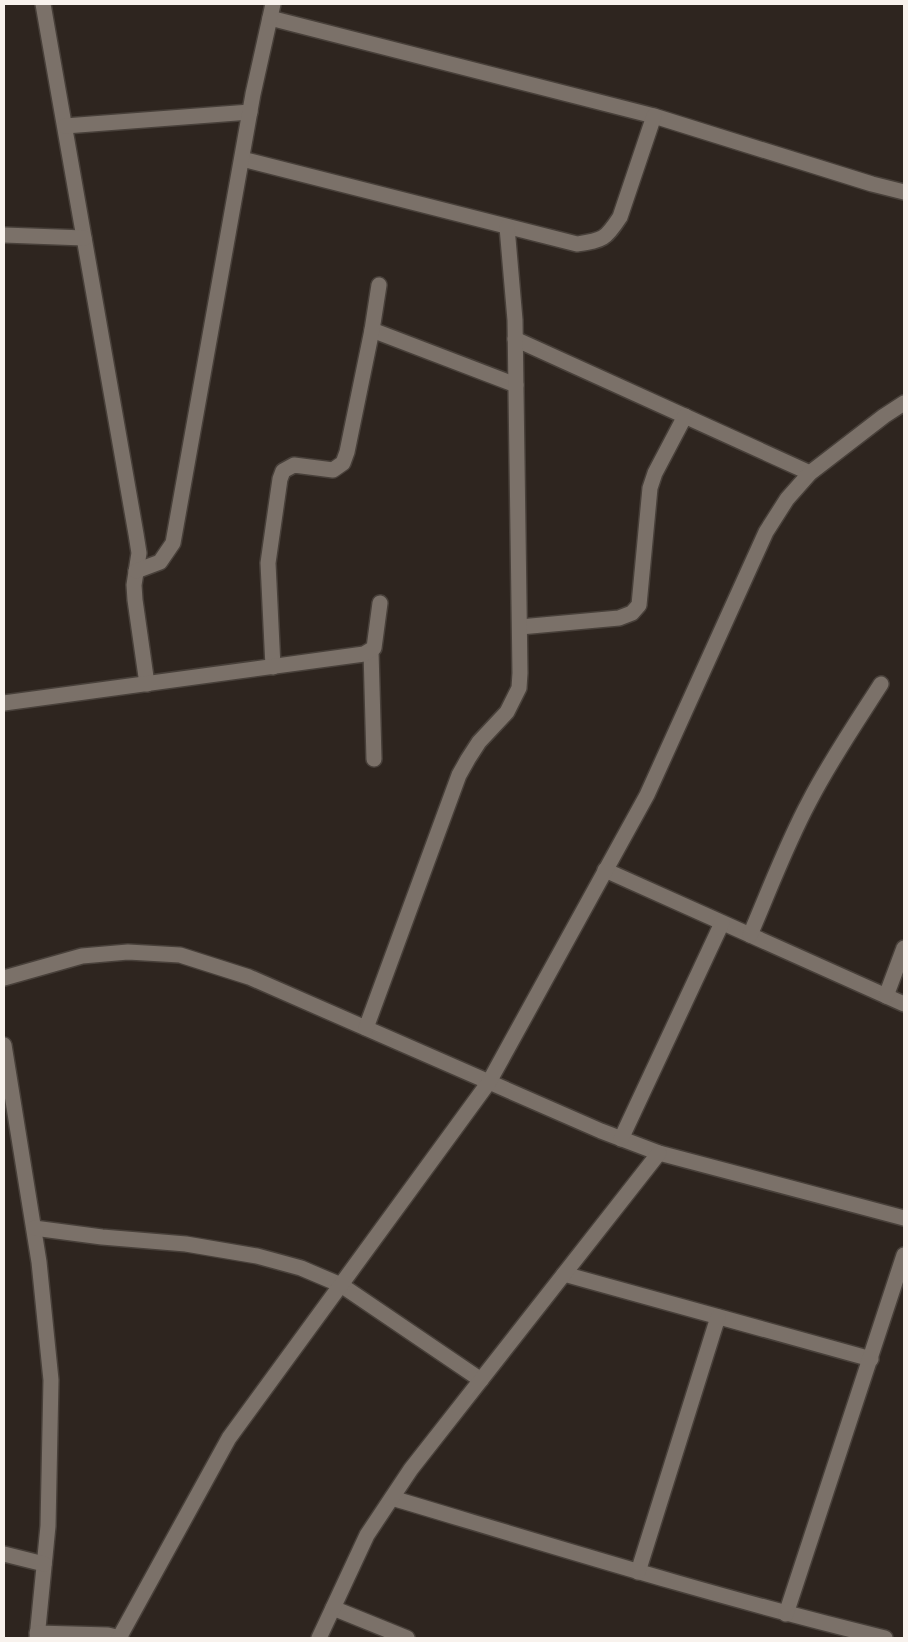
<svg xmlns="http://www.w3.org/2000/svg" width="908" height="1642" font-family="'Asap Condensed',sans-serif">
<rect width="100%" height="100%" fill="#2e251f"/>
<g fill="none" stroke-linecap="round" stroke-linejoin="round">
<!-- minor casing -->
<g stroke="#48403a" stroke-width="18">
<g id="minor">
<polyline points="43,4 136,534 139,553 134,585 135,600 147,684"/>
<polyline points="270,18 654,116 872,184 904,192"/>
<polyline points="65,126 250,112"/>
<path d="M 242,159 L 577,244 C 603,240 605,240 620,217 L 654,116"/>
<polyline points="4,235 84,238"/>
<polyline points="372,330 516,385"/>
<polyline points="515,339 810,473"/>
<polyline points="136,571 160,562 173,543 253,94 273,4"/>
<polyline points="520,627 619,618 632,613 639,605 650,488 655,473 685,416"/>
<polyline points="371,651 374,759"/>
<polyline points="273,667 268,563 280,479 283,471 294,465 333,470 343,463 347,452 372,330 379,285"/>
<polyline points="4,703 364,654 374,648 380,603"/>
<polyline points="605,870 904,1004"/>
<path d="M 750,935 C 769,891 786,845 809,802 C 830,761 856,723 881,684"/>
<polyline points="4,978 82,956 128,952 180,955 249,977 601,1131 659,1153 904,1218"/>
<polyline points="886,996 904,948"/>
<polyline points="366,1028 459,775 468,759 479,742 507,712 519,688 520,673 515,320 507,227"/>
<polyline points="4,1045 39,1262 51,1380 48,1526 37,1638"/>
<polyline points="621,1139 722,923"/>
<polyline points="34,1228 102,1237 186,1244 257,1256 301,1268 341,1285 481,1380"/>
<polyline points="564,1274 871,1359"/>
<path d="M 392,1498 C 556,1547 719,1598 885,1638"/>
<polyline points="4,1554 44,1564"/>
<polyline points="638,1572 718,1317"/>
<polyline points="333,1608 407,1638"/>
<polyline points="786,1614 904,1255"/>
<polyline points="37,1633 108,1635 121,1638"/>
<polyline points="119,1638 229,1438 489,1082 647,795 766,532 787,499 810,473 884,416 904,403"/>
<polyline points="319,1638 367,1535 411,1469 659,1153"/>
</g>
</g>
<!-- minor -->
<use href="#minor" stroke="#7b7169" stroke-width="15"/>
</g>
<!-- border -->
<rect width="908" height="1642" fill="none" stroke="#f8f2ed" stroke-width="10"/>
</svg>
